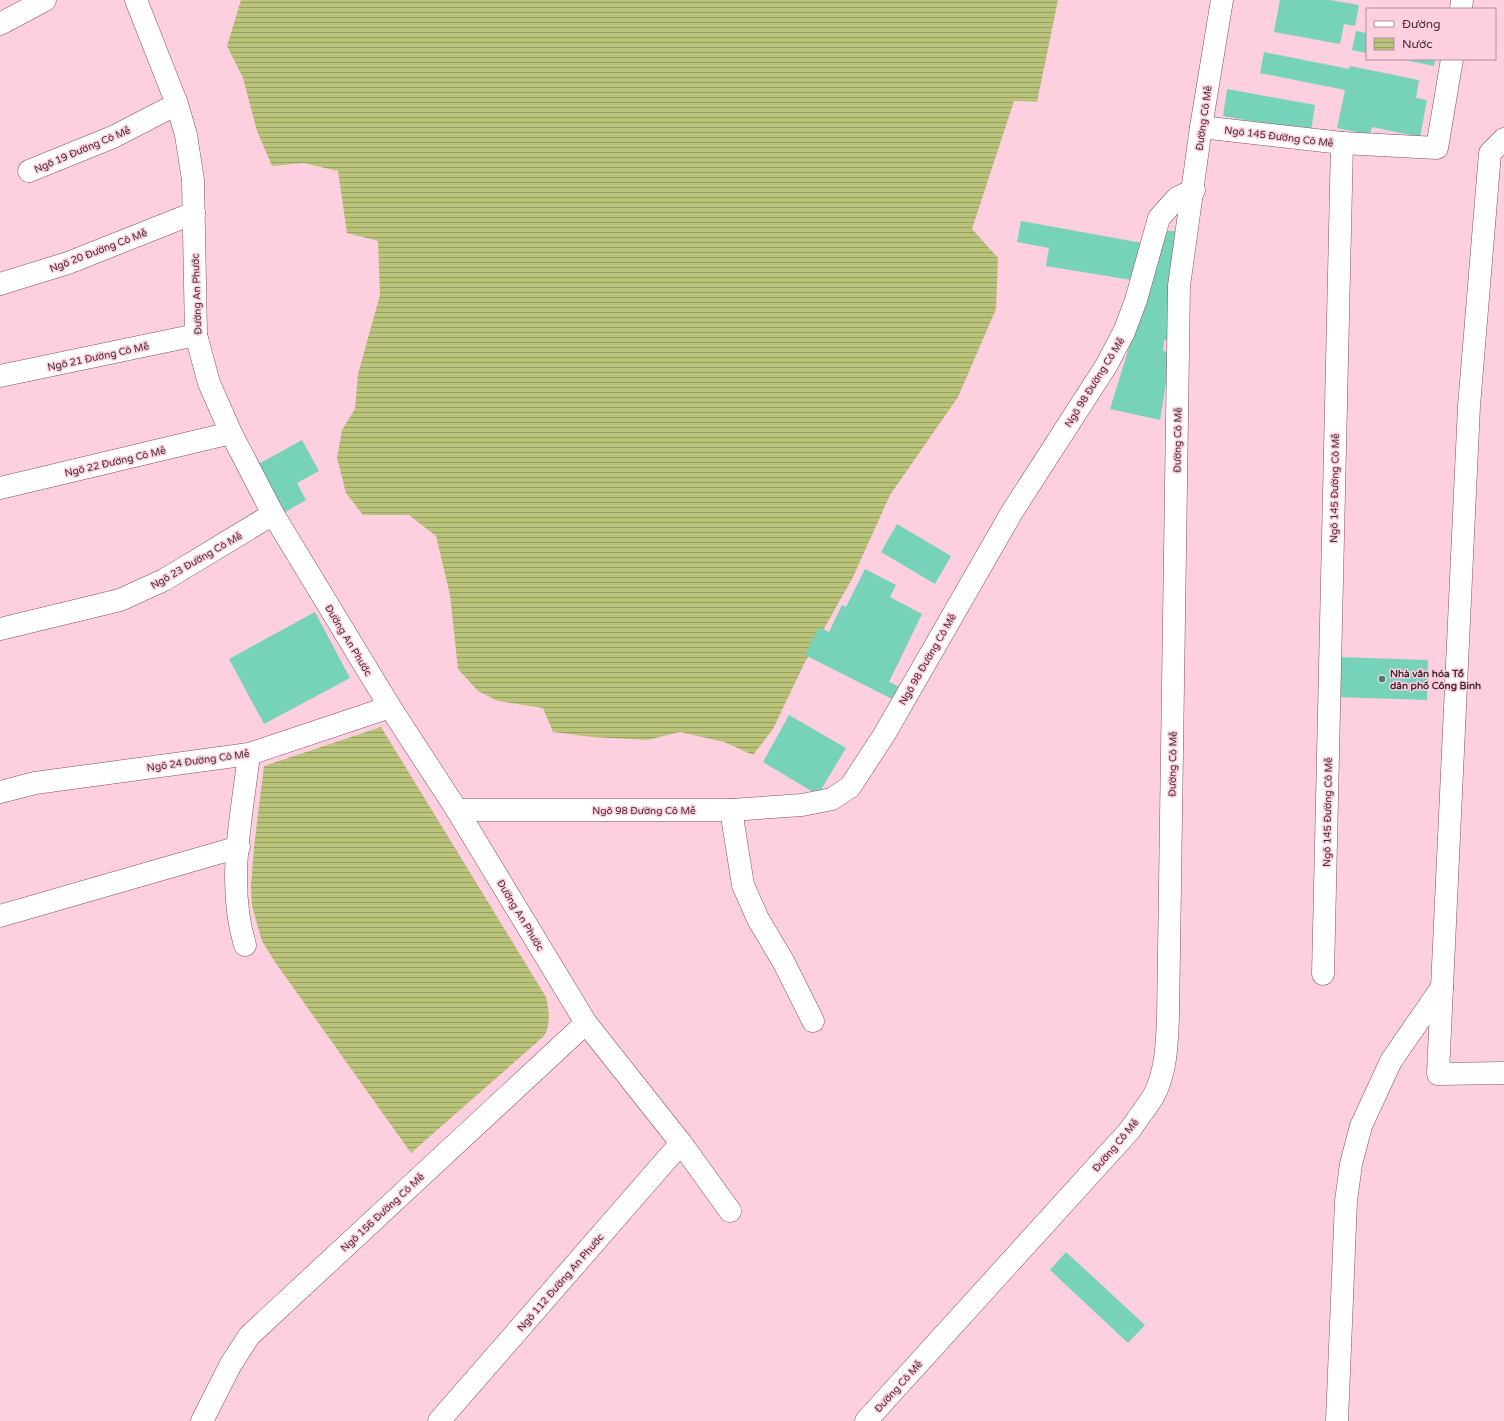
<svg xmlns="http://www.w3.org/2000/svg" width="1504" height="1421" font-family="'Varela Round',sans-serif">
<defs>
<pattern id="water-rules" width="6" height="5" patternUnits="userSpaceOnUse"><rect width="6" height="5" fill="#b9c37a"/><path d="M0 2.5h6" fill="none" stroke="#989f65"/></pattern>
</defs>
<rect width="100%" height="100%" fill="#fdcfdf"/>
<!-- water -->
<g fill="url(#water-rules)">
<polygon points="241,0 1058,0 1037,102 1014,101 972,229 998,258 996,309 958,397 890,495 853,577 804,664 773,729 753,755 724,742 680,732 648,740 592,737 553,732 543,708 498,701 478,691 458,669 450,595 436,536 409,515 363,515 346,493 337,458 342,430 355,409 358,374 380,295 378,241 347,233 338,171 303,163 272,166 257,131 243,78 227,46"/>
<path d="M 381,727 L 546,997 C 549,1009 551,1025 544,1036 L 411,1153 L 275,962 L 262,941 L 252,906 L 251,886 L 254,847 L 264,766 Z"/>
</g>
<!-- building -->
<g fill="#76d3ba">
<polygon points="1280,0 1330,0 1359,5 1355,26 1344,24 1340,44 1274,32"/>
<polygon points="1356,31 1367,33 1367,53 1352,50"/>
<polygon points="1264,52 1349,69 1350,66 1419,80 1416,98 1427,100 1420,137 1372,127 1370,135 1337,128 1345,90 1260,73"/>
<polygon points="1400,59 1435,59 1434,66"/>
<polygon points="1227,89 1315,105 1311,132 1223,116"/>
<polygon points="1021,221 1148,244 1137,281 1046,266 1049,248 1017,242"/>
<polygon points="1165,231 1176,231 1169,341 1164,340 1163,351 1171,353 1160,420 1110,409"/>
<polygon points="302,440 319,471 297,483 306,500 280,515 253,467"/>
<polygon points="897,524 951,556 935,584 881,552"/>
<polygon points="865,569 896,585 890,597 922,614 889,682 900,687 894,700 805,655 819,627 829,632 842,605 846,607"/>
<polygon points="315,612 350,678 264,724 229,659"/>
<polygon points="1337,657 1428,660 1427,700 1335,697"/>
<polygon points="789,715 846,748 818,795 763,762"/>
<polygon points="1066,1252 1145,1325 1128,1343 1050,1270"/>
</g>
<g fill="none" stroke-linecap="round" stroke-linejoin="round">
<!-- minor casing -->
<g stroke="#805063" stroke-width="23">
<g id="minor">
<polyline points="136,0 177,104 186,135 193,180 196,335 209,383 231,433 273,514 390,707 457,810 586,1023 681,1143 730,1211"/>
<polyline points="1461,9 1462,0"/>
<polyline points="0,24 45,0"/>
<polyline points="1201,127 1342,143 1323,974"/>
<polyline points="1504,139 1490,153 1469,406 1438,1074 1504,1073"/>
<polyline points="1342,143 1437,148 1452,59"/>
<polyline points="29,171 113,137 177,104"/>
<polyline points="0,284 68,263 194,213"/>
<polyline points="0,376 196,335"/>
<polyline points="0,488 231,433"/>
<polyline points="0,629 120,600 164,580 273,514"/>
<polyline points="0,792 35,783 249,754 390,707"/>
<polyline points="457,810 731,810 802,805 832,799 850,787 884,735 1012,512 1106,366 1124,332 1136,300 1159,218 1177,198 1194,190"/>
<polyline points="731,810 743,885 758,919 783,961 813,1021"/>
<polyline points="0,916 239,847"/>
<path d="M 245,945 C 226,883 242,816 249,754"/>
<polyline points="202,1421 231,1364 249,1336 586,1023"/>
<polyline points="439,1421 681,1143"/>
<path d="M 866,1421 L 1130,1130 C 1137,1119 1146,1108 1153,1097 C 1166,1074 1167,1044 1168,1018 L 1179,286 L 1201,127 L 1222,0"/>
<polyline points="1337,1421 1346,1201 1351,1164 1361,1126 1391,1061 1442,987"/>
</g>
</g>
<!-- minor -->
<use href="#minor" stroke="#fff" stroke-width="22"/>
</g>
<!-- markers -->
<circle fill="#3f806f" stroke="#fdcfdf" stroke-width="1.5" cx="1382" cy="679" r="4"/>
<g text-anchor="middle" stroke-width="3" stroke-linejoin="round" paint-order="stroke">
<!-- street labels -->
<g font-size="10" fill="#422c34" stroke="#fdcfdf">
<text transform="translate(1203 118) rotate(-82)" y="4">Đường Cô Mễ</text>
<text transform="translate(1279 136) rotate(7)" y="4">Ngõ 145 Đường Cô Mễ</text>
<text transform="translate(82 149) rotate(-23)" y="4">Ngõ 19 Đường Cô Mễ</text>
<text transform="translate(98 250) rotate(-21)" y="4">Ngõ 20 Đường Cô Mễ</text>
<text transform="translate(196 294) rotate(-92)" y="4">Đường An Phước</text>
<text transform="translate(98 356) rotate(-12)" y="4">Ngõ 21 Đường Cô Mễ</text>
<text transform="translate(1094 382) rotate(-58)" y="4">Ngõ 98 Đường Cô Mễ</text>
<text transform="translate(1177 440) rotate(-89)" y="4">Đường Cô Mễ</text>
<text transform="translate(115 461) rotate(-13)" y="4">Ngõ 22 Đường Cô Mễ</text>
<text transform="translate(1334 488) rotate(-89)" y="4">Ngõ 145 Đường Cô Mễ</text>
<text transform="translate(196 560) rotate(-30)" y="4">Ngõ 23 Đường Cô Mễ</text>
<text transform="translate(349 640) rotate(59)" y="4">Đường An Phước</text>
<text transform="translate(927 659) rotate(-60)" y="4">Ngõ 98 Đường Cô Mễ</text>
<text transform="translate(198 760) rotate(-8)" y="4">Ngõ 24 Đường Cô Mễ</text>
<text transform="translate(1172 764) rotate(-89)" y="4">Đường Cô Mễ</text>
<text x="644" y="814">Ngõ 98 Đường Cô Mễ</text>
<text transform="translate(1327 812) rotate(-89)" y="4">Ngõ 145 Đường Cô Mễ</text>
<text transform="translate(521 915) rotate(59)" y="4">Đường An Phước</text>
<text transform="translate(1115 1145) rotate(-50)" y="4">Đường Cô Mễ</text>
<text transform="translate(382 1212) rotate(-43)" y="4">Ngõ 156 Đường Cô Mễ</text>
<text transform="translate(560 1282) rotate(-49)" y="4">Ngõ 112 Đường An Phước</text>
<text transform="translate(898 1386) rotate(-48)" y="4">Đường Cô Mễ</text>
</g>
<!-- poi labels -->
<g font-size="10" font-weight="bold" fill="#422c34" stroke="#fdcfdf" text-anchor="start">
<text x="1390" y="677">Nhà văn hóa Tổ<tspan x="1390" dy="12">dân phố Công Binh</tspan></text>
</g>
</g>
<!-- legend -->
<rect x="1366" y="8" width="130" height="52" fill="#fdcfdf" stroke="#b28e9b"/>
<rect x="1374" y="21" width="20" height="6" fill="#ffffff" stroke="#b28e9b"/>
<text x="1402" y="28" font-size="12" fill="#422c34">Đường</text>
<rect x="1374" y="38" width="20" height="12" fill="url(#water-rules)" stroke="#b28e9b"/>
<text x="1402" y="48" font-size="12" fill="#422c34">Nước</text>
</svg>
